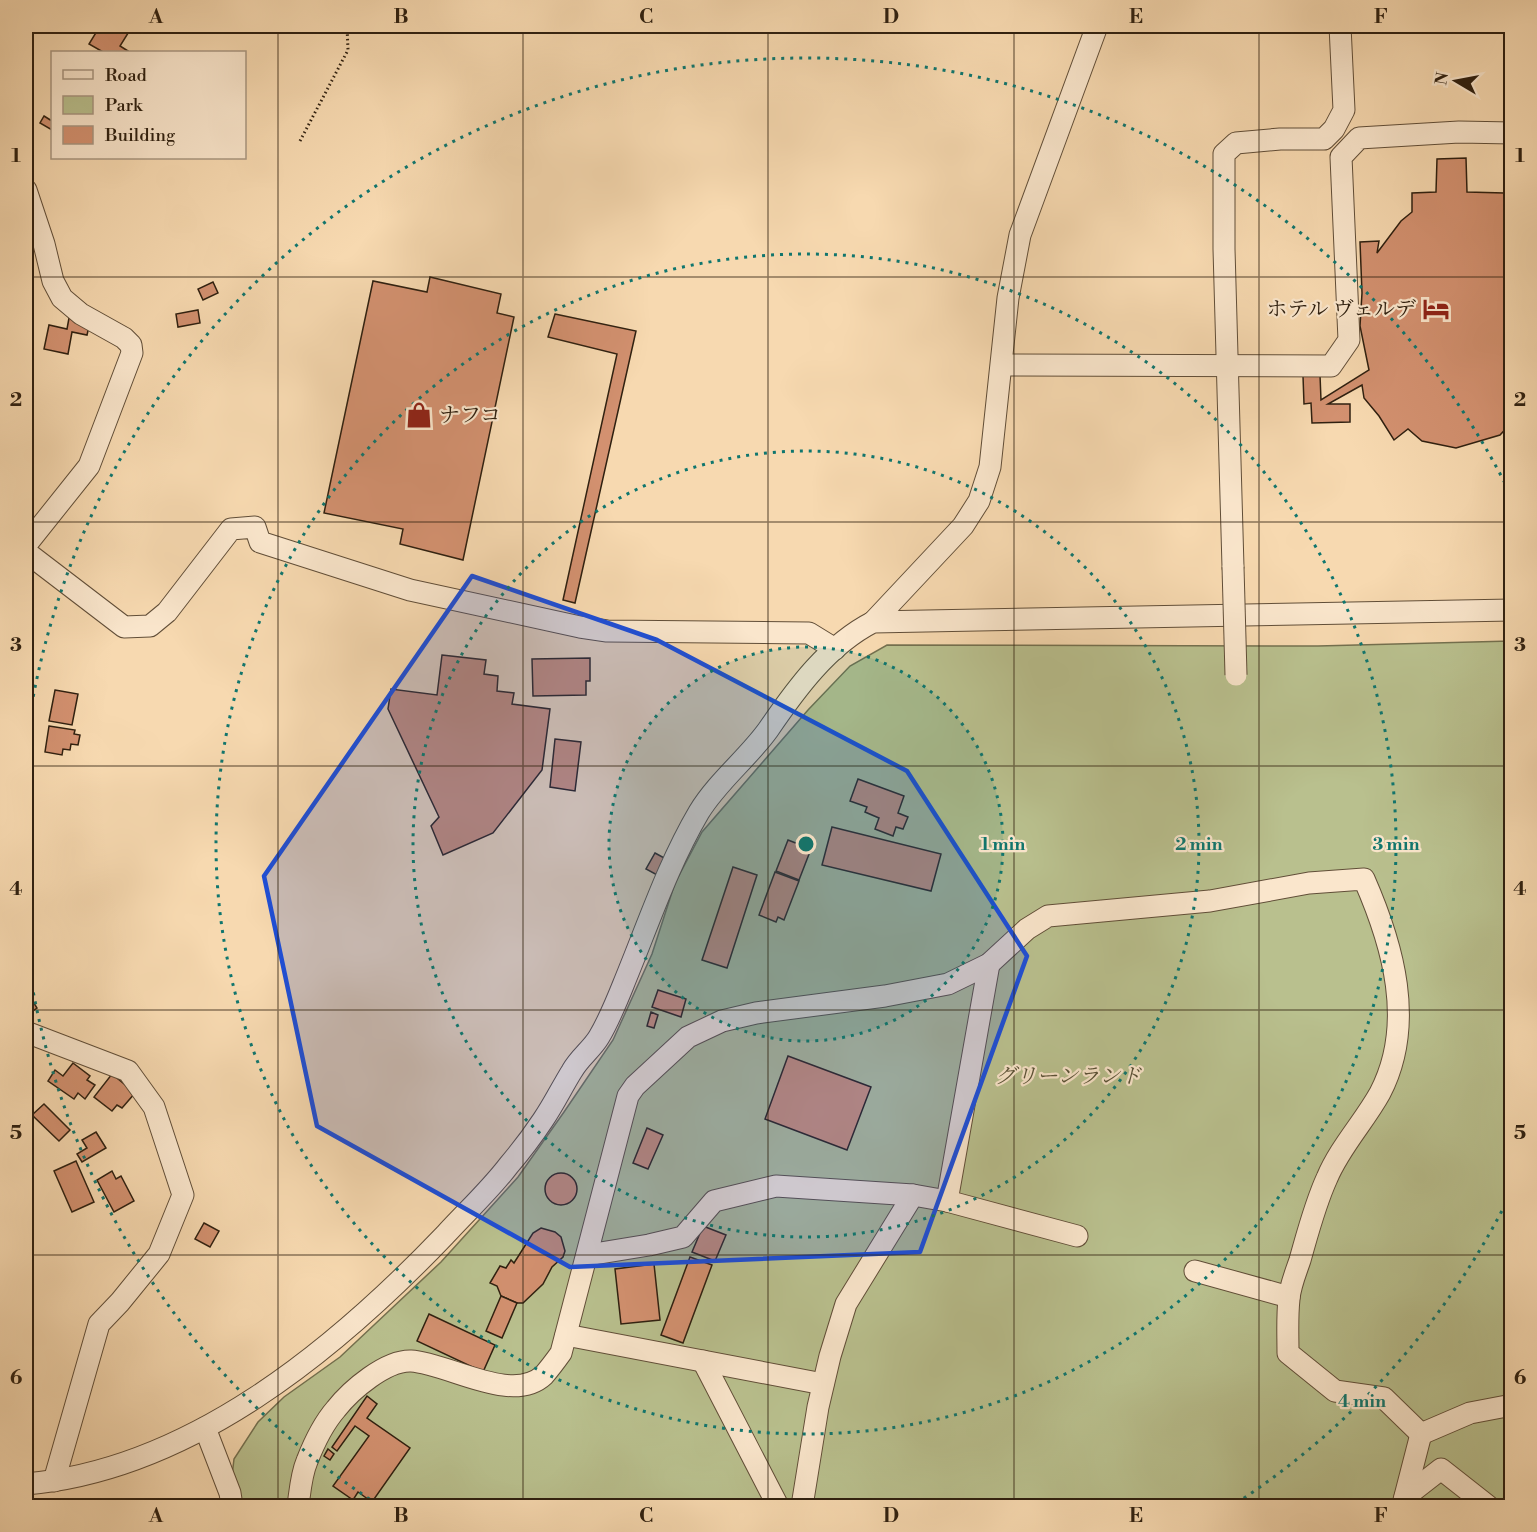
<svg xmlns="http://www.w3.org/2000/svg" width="1537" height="1532" font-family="'Libre Bodoni','Noto Serif JP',serif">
<rect width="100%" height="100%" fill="#f7d9b0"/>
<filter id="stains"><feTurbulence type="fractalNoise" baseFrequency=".00333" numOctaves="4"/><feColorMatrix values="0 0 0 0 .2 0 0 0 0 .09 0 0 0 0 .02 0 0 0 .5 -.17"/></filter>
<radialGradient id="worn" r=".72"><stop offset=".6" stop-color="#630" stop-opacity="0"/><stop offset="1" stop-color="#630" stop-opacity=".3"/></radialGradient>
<!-- park -->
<polygon fill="#b9c08e" stroke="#74704f" stroke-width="1.5" points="1511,641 1511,1506 232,1506 230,1493 234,1459 258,1422 284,1397 340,1357 441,1262 518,1177 564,1112 613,1040 652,954 675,883 702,832 808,710 850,666 887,645 1318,646"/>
<!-- building -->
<g fill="#d39170" stroke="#2f2010" stroke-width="1.5">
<polygon points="100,26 123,26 130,30 120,46 128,51 127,52 103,52 89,44"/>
<polygon points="44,116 52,121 52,130 40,123"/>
<polygon points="1466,158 1467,192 1504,193 1505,222 1512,231 1512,422 1500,435 1456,448 1422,441 1408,429 1394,440 1379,416 1364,398 1362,385 1328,404 1350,404 1350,422 1312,423 1311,403 1304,404 1303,376 1320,375 1321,400 1369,370 1360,326 1362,293 1360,242 1379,241 1377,253 1401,221 1412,212 1412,193 1436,192 1437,159"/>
<polygon points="430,277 501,294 497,313 514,317 463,560 400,544 403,529 324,513 373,281 427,292"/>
<polygon points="213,282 218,293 203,300 198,289"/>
<polygon points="198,310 200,323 178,327 176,314"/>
<polygon points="555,314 636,331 575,603 563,600 617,354 548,337"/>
<polygon points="69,318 90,322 87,335 72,332 68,354 44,349 49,325 67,329"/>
<polygon points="442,655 486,660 484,674 498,676 497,691 514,693 512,704 550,709 542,770 493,833 443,855 431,826 439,817 388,709 391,689 437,695"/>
<polygon points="590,658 590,681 586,681 586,695 533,696 532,659"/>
<polygon points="55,690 78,694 72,725 49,721"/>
<polygon points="49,726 75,730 74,734 80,735 78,745 71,744 70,750 63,749 62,755 45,752"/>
<polygon points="555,739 581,742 575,791 550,787"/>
<polygon points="858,779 904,796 898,813 908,817 903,829 896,827 893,836 875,829 879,818 865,812 867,807 850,801"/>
<polygon points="832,827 941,854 931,891 822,865"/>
<polygon points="788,840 811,849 799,880 776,871"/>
<polygon points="655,853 668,860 659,876 646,869"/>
<polygon points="733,867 757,875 727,968 702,960"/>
<polygon points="775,872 799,881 784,920 778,917 776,922 759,915"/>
<polygon points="26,990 37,1008 26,1016"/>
<polygon points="658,990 686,999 681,1017 652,1007"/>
<polygon points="651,1012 658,1015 654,1028 647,1026"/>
<polygon points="788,1056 871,1087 847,1150 765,1119"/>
<polygon points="73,1063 90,1076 87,1080 95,1085 85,1099 78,1093 74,1099 48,1081 55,1070 63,1076"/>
<polygon points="112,1074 135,1093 122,1108 117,1105 112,1111 94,1097"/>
<polygon points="44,1104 70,1130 59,1141 32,1115"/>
<polygon points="647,1128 663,1135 648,1169 633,1163"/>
<polygon points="96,1132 106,1148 82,1162 77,1154 87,1148 82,1140"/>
<polygon points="76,1161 94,1202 72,1212 54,1171"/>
<polygon points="112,1171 116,1179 121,1176 134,1201 114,1212 97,1180"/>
<circle cx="561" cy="1189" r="16"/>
<polygon points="204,1223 219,1231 210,1247 195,1239"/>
<polygon points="703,1226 726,1235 715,1261 692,1252"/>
<polygon points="541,1228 555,1232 561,1237 565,1251 563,1257 552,1267 543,1284 523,1303 517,1303 501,1296 497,1286 490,1283 500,1266 506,1268 511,1260 514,1263 533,1233"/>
<polygon points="690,1257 712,1265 683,1343 661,1335"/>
<polygon points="654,1264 660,1320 621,1324 615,1269"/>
<polygon points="501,1296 517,1303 502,1338 486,1331"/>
<polygon points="429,1314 495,1345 483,1372 417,1341"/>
<polygon points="367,1396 377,1404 367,1418 410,1448 372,1502 358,1492 353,1500 333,1486 369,1436 355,1426 337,1451 332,1447"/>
<polygon points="328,1449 334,1454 330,1460 324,1456"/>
</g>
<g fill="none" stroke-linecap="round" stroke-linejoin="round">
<!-- minor casing -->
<g stroke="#614e38" stroke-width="23">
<g id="minor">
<polyline points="26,190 44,244 53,281 62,298 81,314 124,338 131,345 132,353 89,466 26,545"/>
<polyline points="1002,365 1331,366 1349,340 1341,157 1359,138 1459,132 1512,133"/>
<polyline points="26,552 124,627 150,626 167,612 231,529 255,527 260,542 410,590 580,627 607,631 809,633 835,649"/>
<polyline points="1233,567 1224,249 1224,154 1236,143 1280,139 1324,139 1334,129 1344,110 1340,26"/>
<polyline points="873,622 963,526 979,501 990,467 1008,298 1020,235 1097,26"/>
<polyline points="26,1032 128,1071 154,1107 183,1195 159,1254 120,1302 99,1324 54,1481"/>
<polyline points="947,1201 989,964"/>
<polyline points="588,1255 649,1245 683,1237 714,1201 776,1186 913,1195 947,1201 1077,1236"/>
<polyline points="1195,1271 1289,1297"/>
<polyline points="566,1335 823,1384"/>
<polyline points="703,1361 778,1506"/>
<polyline points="205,1428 230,1493 232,1506"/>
<polyline points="1421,1434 1470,1413 1512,1405"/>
<path d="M 26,1484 C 190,1470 335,1350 445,1235 C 466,1212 490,1190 509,1165 C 521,1151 533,1135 543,1120 C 554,1104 562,1087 572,1071 C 579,1058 592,1049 599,1037 C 611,1017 619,995 628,973 C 650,919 669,863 699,812 C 718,781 747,759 768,730 C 796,689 828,645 873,622 L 1512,610"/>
<polyline points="1405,1497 1441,1469 1488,1506"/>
<polyline points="1404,1500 1421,1434"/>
<path d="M 298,1506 C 300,1492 301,1475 307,1461 C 314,1443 323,1424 336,1409 C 351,1390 386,1360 411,1361 C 448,1363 512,1405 544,1375 C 550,1368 556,1360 561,1353 L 628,1096 L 635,1086 L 688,1037 L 722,1021 L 756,1013 L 885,996 L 948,984 L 989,964 L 1027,929 L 1048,916 L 1210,901 L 1309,883 L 1364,879 C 1393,945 1416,1024 1380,1093 C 1364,1122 1340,1147 1327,1178 C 1315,1204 1308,1232 1300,1260 C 1296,1272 1290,1286 1289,1299 C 1287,1317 1288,1335 1288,1353 L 1335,1391 L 1384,1398 L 1421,1434"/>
<polyline points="802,1506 818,1407 830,1356 846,1304 913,1195"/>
</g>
</g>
<!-- path -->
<polyline stroke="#2f2010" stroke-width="3" stroke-dasharray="1.5 3" stroke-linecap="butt" points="300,141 348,50 347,26"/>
<!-- minor -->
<use href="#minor" stroke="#fae6cc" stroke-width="21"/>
<!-- minor-bridge casing -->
<g stroke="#614e38" stroke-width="23" stroke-linecap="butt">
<polyline id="minor-bridge" points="1233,567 1236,675"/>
</g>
<!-- minor-bridge -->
<use href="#minor-bridge" stroke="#fae6cc" stroke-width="21"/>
</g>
<!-- marked area -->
<path fill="#1d4ed8" fill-opacity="0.2" stroke="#1d4ed8" stroke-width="4.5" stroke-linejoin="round" d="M 472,576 L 657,640 L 907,771 L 1027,956 L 920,1252 L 570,1267 L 317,1126 L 264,876 Z"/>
<!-- grid -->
<path fill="none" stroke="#2f2010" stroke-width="1.5" stroke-opacity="0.55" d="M 278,26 L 278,1506M 523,26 L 523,1506M 768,26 L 768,1506M 1014,26 L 1014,1506M 1259,26 L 1259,1506M 26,277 L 1512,277M 26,522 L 1512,522M 26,766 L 1512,766M 26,1010 L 1512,1010M 26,1255 L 1512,1255"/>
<!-- distance rings -->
<circle cx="806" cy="844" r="197" fill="#0f766e" fill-opacity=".12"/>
<g fill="none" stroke="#0f766e" stroke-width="3" stroke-dasharray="3 6">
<circle cx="806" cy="844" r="197"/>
<circle cx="806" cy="844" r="393"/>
<circle cx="806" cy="844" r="590"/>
<path d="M1510 1195A787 787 0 0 1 1235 1504M377 1504A787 787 0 0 1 26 947M26 741A787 787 0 0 1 1510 493"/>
</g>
<!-- icons -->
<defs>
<g id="hotel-bare" transform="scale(2.07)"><path d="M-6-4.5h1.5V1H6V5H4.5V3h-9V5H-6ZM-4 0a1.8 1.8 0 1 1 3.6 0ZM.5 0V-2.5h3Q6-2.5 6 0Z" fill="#8f2418" stroke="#fae6cc" stroke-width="2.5" paint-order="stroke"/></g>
<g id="shop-bare" transform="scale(2.07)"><path d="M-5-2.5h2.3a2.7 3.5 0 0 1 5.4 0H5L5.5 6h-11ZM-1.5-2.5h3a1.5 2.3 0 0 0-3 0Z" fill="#8f2418" stroke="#fae6cc" stroke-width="2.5" paint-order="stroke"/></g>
</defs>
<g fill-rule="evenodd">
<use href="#hotel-bare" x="1436" y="309"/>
<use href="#shop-bare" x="419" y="415"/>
</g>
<g text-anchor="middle" stroke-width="4.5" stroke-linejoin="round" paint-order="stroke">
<!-- poi labels -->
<g font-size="21" fill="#2f2010" stroke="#fae6cc" text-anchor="end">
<text x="1416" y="316">ホテル ヴェルデ</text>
<text x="439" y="422" text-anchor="start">ナフコ</text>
</g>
<!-- park labels -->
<g font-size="21" font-style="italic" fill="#585036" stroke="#fae6cc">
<text x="1068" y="1083">グリーンランド</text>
</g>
</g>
<circle cx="806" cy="844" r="9" fill="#0f766e" stroke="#fae6cc" stroke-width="3"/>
<g font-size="18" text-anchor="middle" font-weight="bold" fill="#0f766e" stroke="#fae6cc" stroke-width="4.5" stroke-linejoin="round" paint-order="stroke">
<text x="1003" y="850">1 min</text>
<text x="1199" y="850">2 min</text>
<text x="1396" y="850">3 min</text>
<text x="1362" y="1407">4 min</text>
</g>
<!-- margin -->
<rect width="1537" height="1532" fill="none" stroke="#f7d9b0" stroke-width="66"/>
<!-- legend -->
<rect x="51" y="51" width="195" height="108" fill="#fae6cc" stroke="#a99781" stroke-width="1.5"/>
<rect x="63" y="70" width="30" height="9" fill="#fae6cc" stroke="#a99781" stroke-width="1.5"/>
<text x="105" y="81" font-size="18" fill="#2f2010">Road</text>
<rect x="63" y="96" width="30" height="18" fill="#b9c08e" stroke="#a99781" stroke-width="1.5"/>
<text x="105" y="111" font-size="18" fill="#2f2010">Park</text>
<rect x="63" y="126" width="30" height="18" fill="#d39170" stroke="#a99781" stroke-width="1.5"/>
<text x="105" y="141" font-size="18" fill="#2f2010">Building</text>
<!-- north arrow -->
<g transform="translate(1456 81) rotate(280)" stroke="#fae6cc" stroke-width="4.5" paint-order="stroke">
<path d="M0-4.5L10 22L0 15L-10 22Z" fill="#2f2010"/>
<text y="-9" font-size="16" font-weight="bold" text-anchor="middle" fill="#2f2010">N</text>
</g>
<rect x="33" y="33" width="1471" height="1466" fill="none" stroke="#2f2010" stroke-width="2"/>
<g font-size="20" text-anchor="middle" font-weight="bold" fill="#2f2010">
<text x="156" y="23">A</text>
<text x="401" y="23">B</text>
<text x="646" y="23">C</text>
<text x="891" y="23">D</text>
<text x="1136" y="23">E</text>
<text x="1381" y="23">F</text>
<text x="16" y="162">1</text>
<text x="1520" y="162">1</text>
<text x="16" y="406">2</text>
<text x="1520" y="406">2</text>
<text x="16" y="651">3</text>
<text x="1520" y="651">3</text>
<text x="16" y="895">4</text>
<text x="1520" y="895">4</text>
<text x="16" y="1139">5</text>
<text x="1520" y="1139">5</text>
<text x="16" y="1384">6</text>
<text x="1520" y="1384">6</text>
<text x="156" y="1522">A</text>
<text x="401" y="1522">B</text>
<text x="646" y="1522">C</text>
<text x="891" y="1522">D</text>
<text x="1136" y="1522">E</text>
<text x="1381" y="1522">F</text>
</g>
<rect width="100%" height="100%" filter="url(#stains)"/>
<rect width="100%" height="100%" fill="url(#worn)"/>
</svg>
